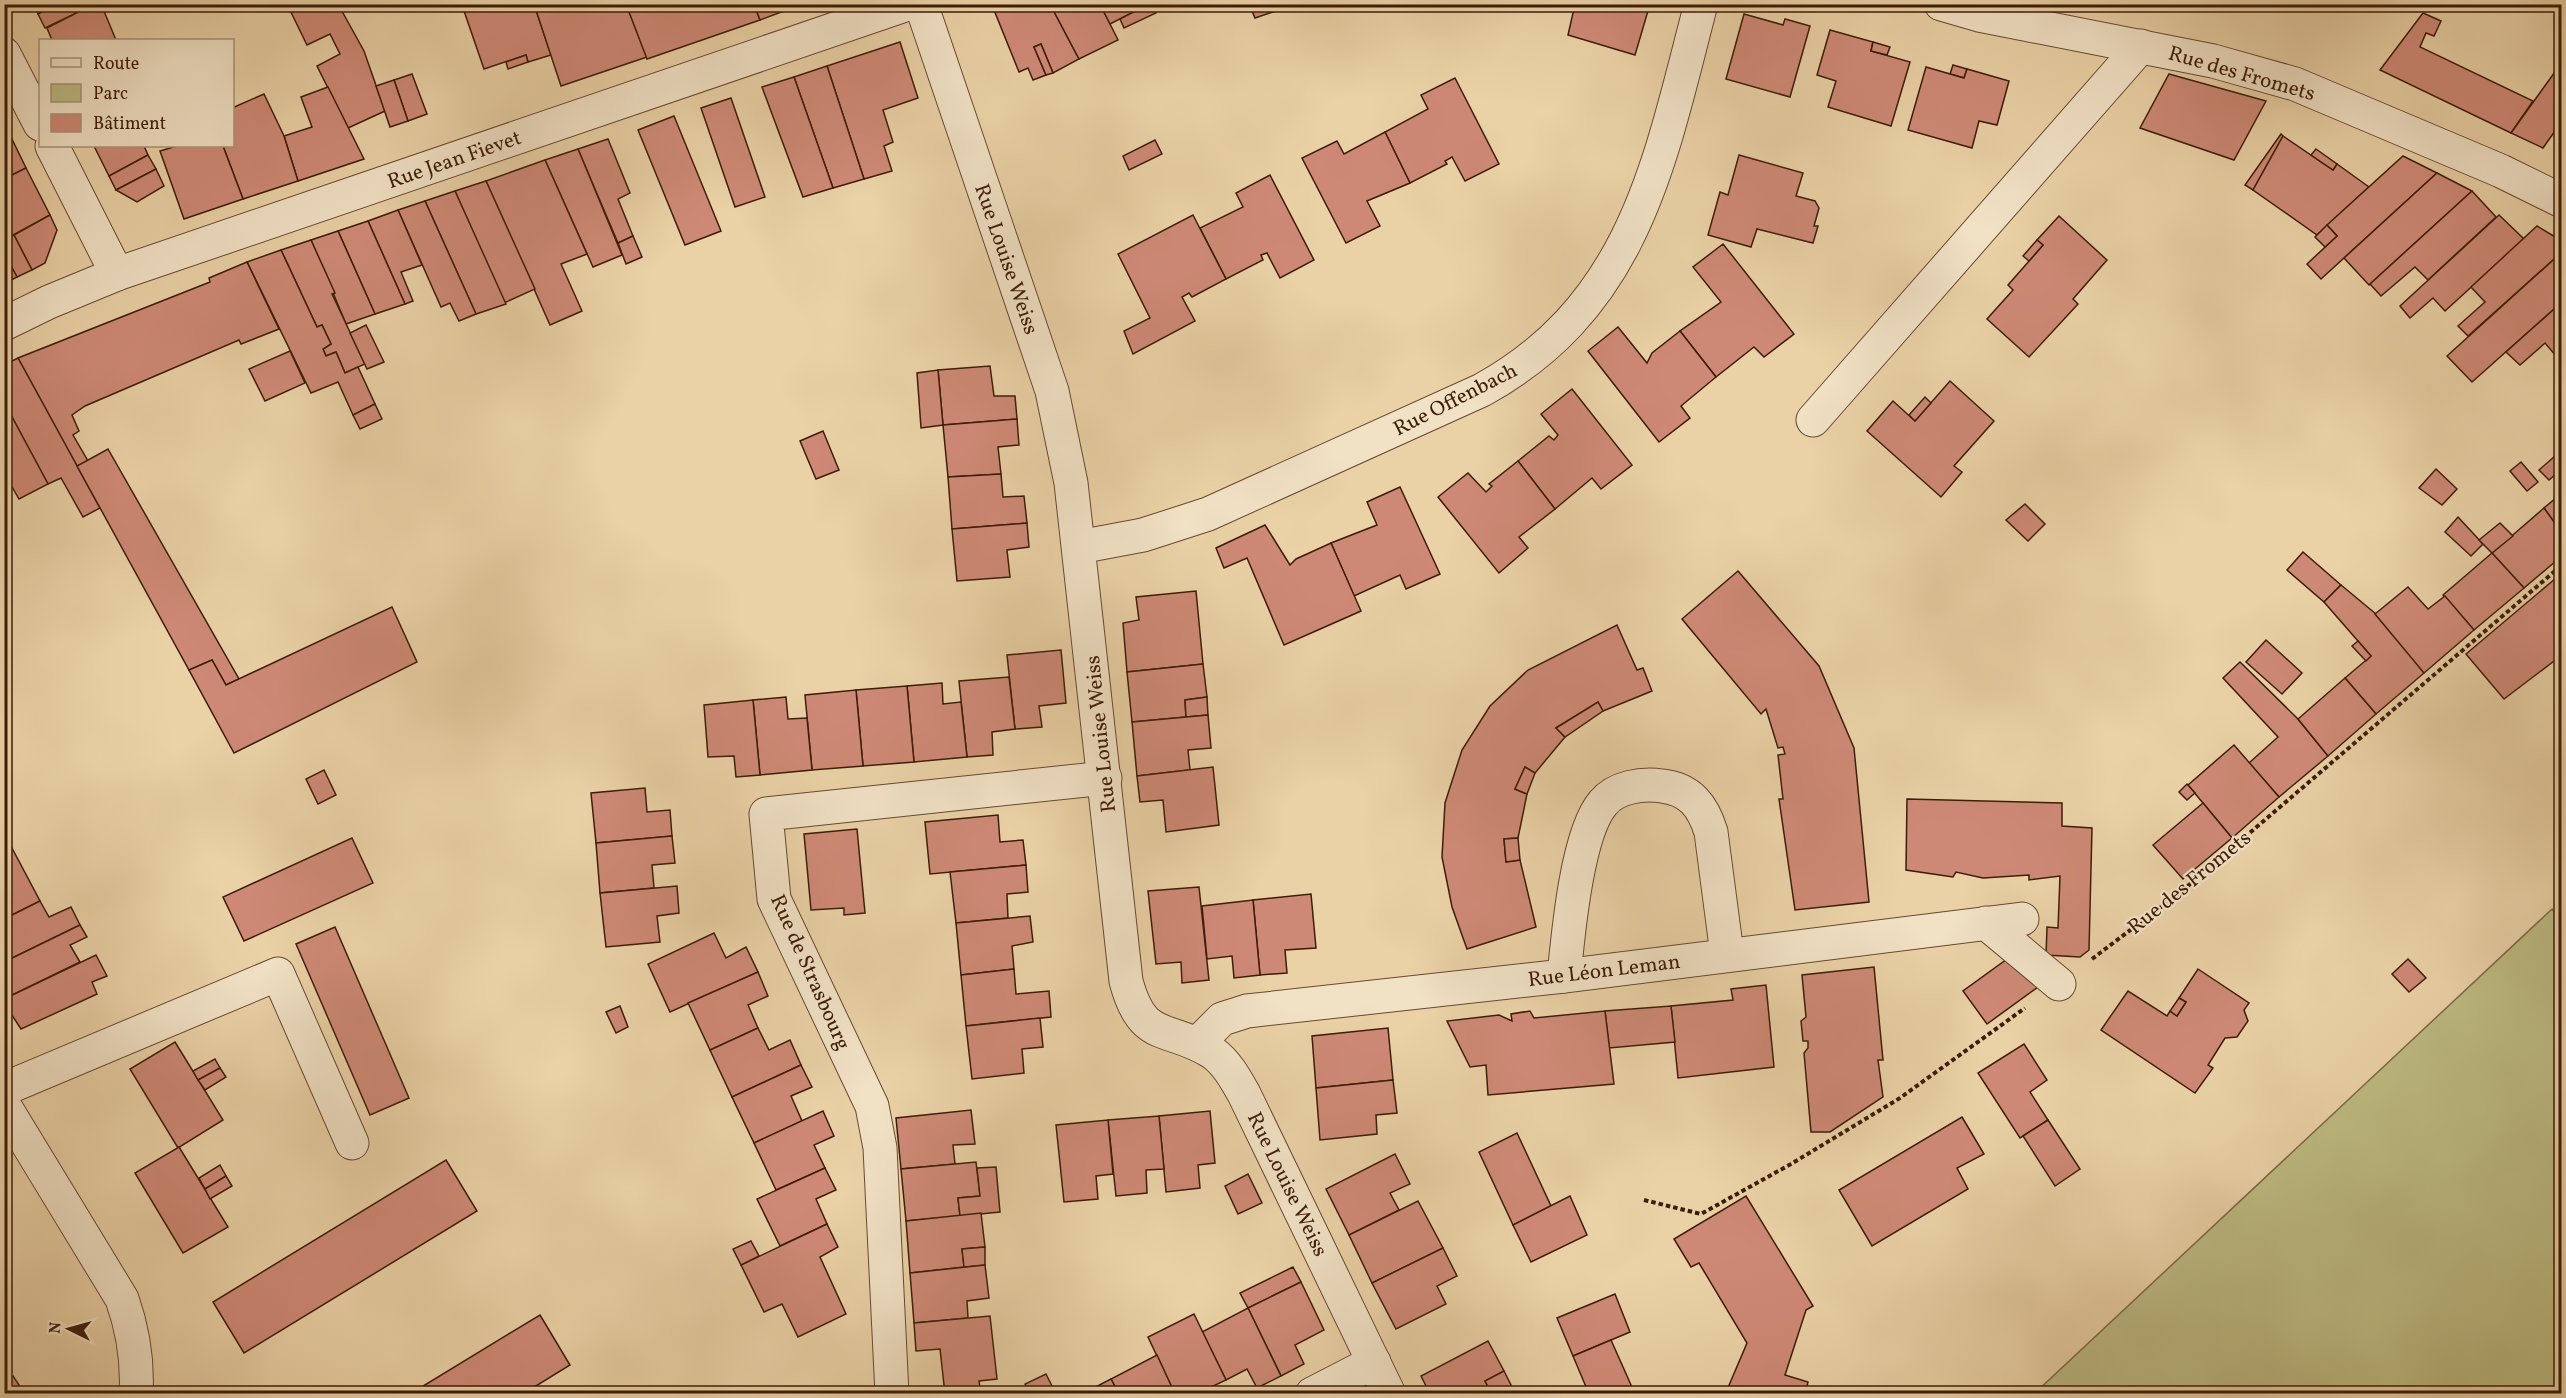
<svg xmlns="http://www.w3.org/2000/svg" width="2566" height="1398" font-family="Vollkorn,serif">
<rect width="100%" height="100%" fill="#ead1a6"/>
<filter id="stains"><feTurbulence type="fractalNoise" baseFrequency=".00333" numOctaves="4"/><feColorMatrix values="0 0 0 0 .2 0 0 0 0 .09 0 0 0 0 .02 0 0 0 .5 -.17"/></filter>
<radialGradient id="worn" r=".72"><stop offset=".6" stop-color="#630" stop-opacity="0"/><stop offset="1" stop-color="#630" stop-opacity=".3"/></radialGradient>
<!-- green -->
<polygon fill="#bdba82" stroke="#7d6b45" stroke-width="1.5" points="2552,909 2562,922 2561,1393 2035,1393"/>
<!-- building -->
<g fill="#ce8976" stroke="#3d1c08" stroke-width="1.5">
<polygon points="34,4 56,4 38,14"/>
<polygon points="56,4 87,4 89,7 45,28 38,14"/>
<polygon points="94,4 101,4 116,40 52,40 47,28"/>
<polygon points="287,4 338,4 364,51 385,111 348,128 317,66 340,54 330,34 307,45"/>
<polygon points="484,4 534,4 551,55 528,62 526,55 484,69 464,11"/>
<polygon points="534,4 566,4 568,9 581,4 626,4 647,57 561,86"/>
<polygon points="626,4 754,4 760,20 647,59"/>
<polygon points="754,4 791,4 792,8 760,20"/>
<polygon points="1005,4 1050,4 1079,59 1053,73 1041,44 1034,47 1046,75 1033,80 1028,68 1019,72 994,10"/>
<polygon points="1050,4 1100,4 1118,40 1079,59"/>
<polygon points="1100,4 1149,4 1110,24"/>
<polygon points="1149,4 1152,4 1156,13 1124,28 1120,19"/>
<polygon points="1249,4 1280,4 1282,9 1255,18"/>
<polygon points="1575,4 1650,4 1635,55 1568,35"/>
<polygon points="2423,13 2441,21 2434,36 2426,33 2420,47 2533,101 2511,133 2380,70"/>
<polygon points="1744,14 1783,25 1785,19 1810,26 1790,97 1726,79"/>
<polygon points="1830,30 1873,42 1871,51 1910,62 1891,126 1828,107 1836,81 1817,75"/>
<polygon points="900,42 918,98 883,110 893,142 884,146 892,171 864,179 827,66"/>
<polygon points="1873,42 1890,47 1887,55 1871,51"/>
<polygon points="1041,44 1053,73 1046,75 1034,47"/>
<polygon points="526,55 528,62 508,69 506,62"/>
<polygon points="2562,62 2562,121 2543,148 2511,133"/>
<polygon points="1953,65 1967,69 1964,78 1950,74"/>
<polygon points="827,66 864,179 833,188 794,77"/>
<polygon points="1926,67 1964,78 1967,69 2009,81 1997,125 1979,121 1972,148 1908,130"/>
<polygon points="412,74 427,114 408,121 394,80"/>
<polygon points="2169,74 2266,101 2234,160 2140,128"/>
<polygon points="794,77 833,188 803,197 762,87"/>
<polygon points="1455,78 1499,164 1465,181 1452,157 1445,161 1447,164 1410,183 1385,132 1428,109 1421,95"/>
<polygon points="394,80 408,121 390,127 376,86"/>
<polygon points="328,87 364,159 298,181 284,136 312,127 301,97"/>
<polygon points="264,94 284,136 298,181 243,199 223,146 232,146 232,108"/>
<polygon points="731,98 765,197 735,207 701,108"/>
<polygon points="674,116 721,231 685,245 638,130"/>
<polygon points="1385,132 1410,183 1367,201 1380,226 1346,243 1302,158 1337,141 1344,154"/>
<polygon points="2281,134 2283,136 2253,190 2245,185"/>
<polygon points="2283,136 2333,170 2337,164 2369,187 2317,235 2253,190"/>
<polygon points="11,137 26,168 4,179 4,141"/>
<polygon points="608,139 630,193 618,199 633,236 618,243 578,149"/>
<polygon points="1155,140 1162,154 1129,170 1123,156"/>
<polygon points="94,146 144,146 148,155 109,176"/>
<polygon points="177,146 223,146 243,199 184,219 160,151"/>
<polygon points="578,149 622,255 593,267 545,160"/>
<polygon points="2316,149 2337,164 2333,170 2311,155"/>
<polygon points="148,155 156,169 116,190 109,176"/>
<polygon points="1739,155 1803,173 1796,196 1815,201 1819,208 1814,226 1818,226 1813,243 1757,229 1751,247 1708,235 1720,192 1728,195"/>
<polygon points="2403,156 2437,173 2321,279 2307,264 2337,236 2327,225"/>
<polygon points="545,160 587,254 561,264 582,311 550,325 486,181"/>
<polygon points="26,168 50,215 4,240 4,179"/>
<polygon points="156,169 164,186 137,202 116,190"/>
<polygon points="2437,173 2472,191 2369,285 2344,258"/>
<polygon points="1270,175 1314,260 1280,278 1267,253 1261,255 1263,260 1226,279 1200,228 1243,207 1236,193"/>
<polygon points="486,181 535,289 504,303 455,191"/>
<polygon points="455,191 506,304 476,314 425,201"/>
<polygon points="2472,191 2496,217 2428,280 2415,267 2381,296 2370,284"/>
<polygon points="425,201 476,314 459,321 450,303 441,307 398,210"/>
<polygon points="398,210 422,265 401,272 413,301 405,304 368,221"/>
<polygon points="50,215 57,230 45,263 32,270 14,235"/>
<polygon points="1193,215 1226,279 1192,297 1189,293 1182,297 1195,321 1133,354 1124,331 1150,318 1118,254"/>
<polygon points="2499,215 2524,239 2445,311 2433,298 2410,318 2400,306"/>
<polygon points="2059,216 2107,260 2073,299 2078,304 2029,357 1987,319 2013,290 2008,285 2043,245 2037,240"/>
<polygon points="368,221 405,304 375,314 338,231"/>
<polygon points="2327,225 2337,236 2325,247 2315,237"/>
<polygon points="2537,226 2562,241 2562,252 2468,336 2458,326 2485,302 2471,287"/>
<polygon points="338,231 375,314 346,324 311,240"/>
<polygon points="14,235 32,270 17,277 4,253 4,240"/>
<polygon points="633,236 642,257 626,264 618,243"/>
<polygon points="311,240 335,293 332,294 365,364 345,373 336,352 326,356 323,349 331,344 322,325 317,327 281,250"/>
<polygon points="2037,240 2043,245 2029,261 2023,256"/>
<polygon points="1723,244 1794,334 1764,357 1754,347 1716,377 1680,331 1721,302 1693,267"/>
<polygon points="281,250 317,327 322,325 331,344 323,349 326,356 336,352 345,373 358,367 375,404 353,415 338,382 311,393 247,262"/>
<polygon points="2562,252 2562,302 2472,382 2447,356"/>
<polygon points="4,253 17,277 4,284"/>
<polygon points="247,262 279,329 241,344 239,340 85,406 72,415 79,431 73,435 88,461 77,466 18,358 210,282 209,278"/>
<polygon points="2562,302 2562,350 2556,356 2545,343 2520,365 2506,352"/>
<polygon points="366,325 384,362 367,369 350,333"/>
<polygon points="1618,327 1647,363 1652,353 1680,331 1716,377 1681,406 1690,418 1659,442 1588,351"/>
<polygon points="290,351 305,383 265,401 249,369"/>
<polygon points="18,358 100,508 83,517 61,478 48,484 4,402 4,365"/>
<polygon points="990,366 994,396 1015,396 1017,419 943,425 938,370"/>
<polygon points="938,370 943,425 921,428 917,373"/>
<polygon points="1950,381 1994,421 1954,466 1962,472 1941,497 1867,431 1893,401 1915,421"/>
<polygon points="1572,389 1632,465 1601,489 1592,478 1555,509 1518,461 1549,436 1554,440 1558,435 1541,414"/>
<polygon points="1925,397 1931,403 1915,421 1909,415"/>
<polygon points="4,402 48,484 19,499 4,473"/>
<polygon points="375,404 382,419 360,429 353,415"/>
<polygon points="1017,419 1019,445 998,447 1001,474 948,477 943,425"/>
<polygon points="823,431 839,470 816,479 800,441"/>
<polygon points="108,449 239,679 226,685 212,660 189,670 77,466"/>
<polygon points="2562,450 2562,469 2549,480 2539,470"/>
<polygon points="1518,461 1555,509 1519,537 1528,548 1499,573 1438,497 1468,473 1486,492 1492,486 1489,484"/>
<polygon points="2521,462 2538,482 2527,491 2510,471"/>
<polygon points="2436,469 2457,489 2442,505 2419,488"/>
<polygon points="1001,474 1003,497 1024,496 1027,523 952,529 948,477"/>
<polygon points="1400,487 1440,574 1406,589 1400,575 1354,596 1331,543 1377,525 1367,502"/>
<polygon points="2562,493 2562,533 2544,508"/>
<polygon points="2025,504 2045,524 2028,541 2006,520"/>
<polygon points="2544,508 2562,533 2562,556 2524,588 2492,553"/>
<polygon points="2458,517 2483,544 2471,556 2445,532"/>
<polygon points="1027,523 1029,547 1007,550 1010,577 957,581 952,529"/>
<polygon points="2500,523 2513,536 2492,553 2479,540"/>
<polygon points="1265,525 1290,565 1296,559 1331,543 1361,611 1284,645 1247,558 1224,568 1216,548"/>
<polygon points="2303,552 2341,585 2324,602 2287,570"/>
<polygon points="2492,553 2524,588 2474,630 2443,595"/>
<polygon points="1738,571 1819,666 1854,748 1869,902 1795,910 1779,799 1783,799 1778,755 1785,754 1783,747 1778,748 1766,709 1761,714 1682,619"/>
<polygon points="2562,573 2562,655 2504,699 2466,654"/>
<polygon points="2341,585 2382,619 2424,673 2376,714 2345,678 2371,656 2324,602"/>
<polygon points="2408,587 2428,609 2445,596 2474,630 2424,673 2375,614"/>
<polygon points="1196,591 1203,664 1127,672 1123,623 1139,620 1136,597"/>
<polygon points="392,607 417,662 234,753 189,670 212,660 226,685"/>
<polygon points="1617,625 1637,670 1643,668 1652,691 1603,711 1598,702 1556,728 1565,737 1535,773 1525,767 1515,789 1527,794 1518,838 1504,839 1506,862 1520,860 1536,927 1467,949 1452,907 1442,857 1445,803 1462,750 1490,706 1528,670"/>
<polygon points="2266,640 2302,673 2282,694 2246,662"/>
<polygon points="2358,641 2371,656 2366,661 2352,646"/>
<polygon points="1061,650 1066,703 1039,706 1042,727 1015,729 1007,655"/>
<polygon points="2240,662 2298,719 2328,756 2279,797 2249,763 2278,737 2223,678"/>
<polygon points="1203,664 1207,697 1185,700 1186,717 1132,722 1127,672"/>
<polygon points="1009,677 1015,729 992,732 993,755 967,757 959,681"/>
<polygon points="2345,678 2376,714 2328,756 2298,719"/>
<polygon points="942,683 943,704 961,702 967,757 914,762 907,686"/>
<polygon points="907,686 914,762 863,766 856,690"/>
<polygon points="856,690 863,766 812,770 805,695"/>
<polygon points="786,697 788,719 807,718 812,770 760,775 753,700"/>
<polygon points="1207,697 1208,715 1186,717 1185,700"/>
<polygon points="753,700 760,775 736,777 734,756 708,757 704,705"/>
<polygon points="1598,702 1603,711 1565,737 1556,728"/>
<polygon points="1208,715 1211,748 1188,750 1190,770 1137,776 1132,722"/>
<polygon points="2234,745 2279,797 2232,838 2188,785"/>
<polygon points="1213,767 1219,825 1166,832 1163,800 1140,802 1137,776"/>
<polygon points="1525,767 1535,773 1527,794 1515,789"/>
<polygon points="324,770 336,795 318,804 306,779"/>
<polygon points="2187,784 2195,793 2187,800 2179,792"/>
<polygon points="645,788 647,812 670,810 672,836 596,843 591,793"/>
<polygon points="1907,799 2062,803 2062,826 2092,828 2089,950 2080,957 2046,955 2047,927 2058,928 2060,876 2029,880 2029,875 1983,878 1956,872 1953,877 1906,870"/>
<polygon points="2203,803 2232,838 2183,879 2153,845"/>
<polygon points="998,815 1000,842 1023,840 1026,865 930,874 925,822"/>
<polygon points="857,829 865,913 844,915 844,908 811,910 804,834"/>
<polygon points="4,833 40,901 4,919"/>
<polygon points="672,836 675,863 652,865 654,888 600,893 596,843"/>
<polygon points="352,838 373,883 244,941 223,897"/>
<polygon points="1518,838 1520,860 1506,862 1504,839"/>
<polygon points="1026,865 1028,892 1007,894 1008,918 956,923 950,872"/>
<polygon points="677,886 679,913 657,916 660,942 606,947 600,893"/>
<polygon points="1199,887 1209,980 1182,983 1181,962 1156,964 1148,891"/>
<polygon points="1311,894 1316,948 1285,950 1287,973 1260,975 1253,900"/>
<polygon points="1253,900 1260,975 1234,978 1232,956 1207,959 1202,906"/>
<polygon points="40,901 49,917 71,907 80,925 4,962 4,919"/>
<polygon points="1030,916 1033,942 1012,946 1014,969 961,975 956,923"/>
<polygon points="80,925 87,937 70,945 80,962 4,999 4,962"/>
<polygon points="335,927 409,1098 370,1115 296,944"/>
<polygon points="714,933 726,958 746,947 758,972 670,1012 648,964"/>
<polygon points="2014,954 2038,987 1987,1024 1963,991"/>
<polygon points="96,955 107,976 92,982 97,994 21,1029 4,1003 4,999"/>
<polygon points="2408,959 2426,978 2409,992 2392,974"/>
<polygon points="1874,967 1883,1060 1878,1060 1883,1097 1830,1132 1811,1132 1804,1053 1808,1048 1808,1041 1803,1041 1801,1021 1806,1017 1802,975"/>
<polygon points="1014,969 1016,994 1049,991 1051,1017 966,1026 961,975"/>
<polygon points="2198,969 2249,1003 2244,1010 2248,1021 2237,1037 2225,1038 2208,1065 2213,1068 2195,1093 2101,1030 2128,991 2167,1016 2170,1011 2177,1016 2186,1002 2179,998"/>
<polygon points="758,972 768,996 748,1005 758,1028 710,1050 688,1003"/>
<polygon points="1766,985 1774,1067 1678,1078 1671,1006 1733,1000 1731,989"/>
<polygon points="2179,998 2186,1002 2177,1016 2170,1011"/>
<polygon points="620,1006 628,1027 616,1033 606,1012"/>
<polygon points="1671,1006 1675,1042 1609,1048 1605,1011"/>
<polygon points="1530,1011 1534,1018 1605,1011 1614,1084 1488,1095 1486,1065 1470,1067 1447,1021 1499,1015 1512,1021 1511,1014"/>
<polygon points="1040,1018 1043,1047 1022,1049 1024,1073 972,1079 966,1026"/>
<polygon points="758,1028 769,1050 790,1040 801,1065 732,1097 710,1050"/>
<polygon points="1388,1028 1393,1080 1316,1088 1312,1036"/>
<polygon points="175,1042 223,1120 178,1148 130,1069"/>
<polygon points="2024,1044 2047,1080 2030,1092 2048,1120 2020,1138 1978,1073"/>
<polygon points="215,1059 220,1068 198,1080 193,1071"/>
<polygon points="801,1065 812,1087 791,1096 802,1121 754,1143 732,1097"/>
<polygon points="220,1068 226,1077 205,1090 198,1080"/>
<polygon points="1393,1080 1397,1113 1376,1115 1377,1134 1320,1140 1316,1088"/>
<polygon points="971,1110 975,1144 953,1145 955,1164 901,1169 896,1118"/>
<polygon points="823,1111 834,1136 814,1145 825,1168 776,1190 754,1143"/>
<polygon points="1210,1111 1215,1163 1198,1165 1200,1188 1166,1192 1159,1116"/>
<polygon points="1159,1116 1164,1169 1146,1170 1147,1193 1116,1196 1108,1120"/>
<polygon points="1962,1117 1984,1154 1957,1168 1968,1189 1872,1246 1839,1190"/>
<polygon points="1108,1120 1113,1174 1096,1176 1098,1199 1064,1202 1056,1125"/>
<polygon points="2048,1120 2080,1169 2055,1186 2023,1136"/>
<polygon points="1517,1133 1551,1206 1513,1225 1479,1152"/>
<polygon points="179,1147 228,1227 183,1253 135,1173"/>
<polygon points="1395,1154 1410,1184 1390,1193 1399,1210 1349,1235 1326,1189"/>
<polygon points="446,1160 477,1211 244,1353 213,1302"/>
<polygon points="976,1162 980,1196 958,1198 960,1216 906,1221 901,1169"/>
<polygon points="220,1165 226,1176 205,1189 199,1178"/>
<polygon points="996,1167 1000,1212 960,1216 958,1198 980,1196 977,1168"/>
<polygon points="825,1168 836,1190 816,1199 827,1224 780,1246 757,1199"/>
<polygon points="1248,1174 1262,1203 1238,1214 1225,1186"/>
<polygon points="226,1176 232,1186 210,1199 205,1189"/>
<polygon points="1570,1196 1587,1235 1531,1262 1513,1225"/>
<polygon points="1746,1196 1813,1306 1806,1310 1785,1375 1808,1382 1805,1394 1732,1394 1727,1390 1747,1343 1699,1263 1691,1267 1674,1239"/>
<polygon points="1418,1201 1443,1248 1372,1283 1349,1235"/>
<polygon points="981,1213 985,1247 962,1249 964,1267 910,1273 906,1221"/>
<polygon points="827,1224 838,1247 820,1257 846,1314 798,1337 782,1304 764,1312 741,1265"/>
<polygon points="751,1241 759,1256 741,1265 733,1249"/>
<polygon points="985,1247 985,1265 964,1267 962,1249"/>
<polygon points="1443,1248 1457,1276 1437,1286 1446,1304 1396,1329 1372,1283"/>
<polygon points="985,1265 989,1298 967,1301 968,1318 914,1323 910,1273"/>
<polygon points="1293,1267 1301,1282 1248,1308 1240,1293"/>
<polygon points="1301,1282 1324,1330 1295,1345 1304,1364 1281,1376 1248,1308"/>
<polygon points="1615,1294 1630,1332 1573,1356 1557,1318"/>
<polygon points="1248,1308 1281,1376 1257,1388 1247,1369 1226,1380 1202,1332"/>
<polygon points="1194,1314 1226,1380 1203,1391 1204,1394 1175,1394 1148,1337"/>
<polygon points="540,1315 570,1365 523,1394 410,1394"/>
<polygon points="990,1316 997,1379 979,1381 981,1393 945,1394 940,1349 916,1351 914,1323"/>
<polygon points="1611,1340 1635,1394 1589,1394 1573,1356"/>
<polygon points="1488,1341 1504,1371 1485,1381 1492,1394 1430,1394 1421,1376"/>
<polygon points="1157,1355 1175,1394 1119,1394 1111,1379"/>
<polygon points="1504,1371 1512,1387 1498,1394 1492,1394 1485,1381"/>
<polygon points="1046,1374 1056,1394 1029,1394 1025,1384"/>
<polygon points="13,1376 25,1394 4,1394 4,1381"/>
<polygon points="1111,1379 1119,1394 1082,1394"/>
<polygon points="1512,1387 1515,1394 1498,1394"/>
</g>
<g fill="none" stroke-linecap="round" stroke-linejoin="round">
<!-- minor casing -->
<g stroke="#684930" stroke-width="35">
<g id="minor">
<path d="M 921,4 L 1052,391 L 1071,483 L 1126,981 C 1143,1045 1168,1024 1213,1053 C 1227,1063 1236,1080 1244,1094 L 1389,1394"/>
<polyline points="1941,4 1979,15 2213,61 2295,84 2501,171 2562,201"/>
<polyline points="4,54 40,124"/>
<polyline points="52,146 117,274"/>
<polyline points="4,324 49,302 117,274 908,4"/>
<polyline points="1813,420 2141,46"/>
<path d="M 1079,547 L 1143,535 L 1208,514 L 1482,390 C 1636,305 1660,160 1701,4"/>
<polyline points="1986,923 2059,984"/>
<path d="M 1564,976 C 1568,935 1577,833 1603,803 C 1616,787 1642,783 1662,786 C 1690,789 1703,806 1711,832 L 1727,954"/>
<polyline points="1197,1044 1222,1019 1247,1011 1564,976 2022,919"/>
<polyline points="4,1089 278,974 352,1143"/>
<path d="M 4,1105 L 122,1299 C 133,1330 138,1360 136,1394"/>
<polyline points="892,1394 880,1148 872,1106 774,899 766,814 1105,778"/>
<polyline points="1312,1394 1374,1362"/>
</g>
</g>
<!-- path -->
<g stroke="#3d1c08" stroke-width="4" stroke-dasharray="4.5 3" stroke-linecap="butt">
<polyline points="2092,959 2182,891 2562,565"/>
<polyline points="1644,1200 1701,1214 1791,1164 1900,1098 2025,1008"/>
</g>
<!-- minor -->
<use href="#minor" stroke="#f1e1c5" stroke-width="33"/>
</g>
<g text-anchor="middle" stroke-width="4.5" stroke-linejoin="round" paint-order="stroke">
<!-- street labels -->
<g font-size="21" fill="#3d1c08" stroke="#f1e1c5">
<text transform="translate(2242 73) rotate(16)" y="7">Rue des Fromets</text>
<text transform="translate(454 159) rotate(-19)" y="7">Rue Jean Fievet</text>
<text transform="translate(1007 259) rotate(71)" y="7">Rue Louise Weiss</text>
<text transform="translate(1455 399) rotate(-27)" y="7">Rue Offenbach</text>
<text transform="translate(1100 734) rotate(-96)" y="7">Rue Louise Weiss</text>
<text transform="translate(2189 882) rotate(-39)" y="7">Rue des Fromets</text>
<text transform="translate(1604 970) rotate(-7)" y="7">Rue Léon Leman</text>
<text transform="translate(811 972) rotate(66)" y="7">Rue de Strasbourg</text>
<text transform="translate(1288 1184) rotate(64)" y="7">Rue Louise Weiss</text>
</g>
</g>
<!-- margin -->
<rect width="2566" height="1398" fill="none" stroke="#ead1a6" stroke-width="24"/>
<rect x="6" y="6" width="2554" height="1386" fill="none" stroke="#3d1c08" stroke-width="3"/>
<rect x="12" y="12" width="2542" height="1374" fill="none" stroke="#3d1c08" stroke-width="1.5"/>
<!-- legend -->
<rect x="39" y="39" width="195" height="108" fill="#f1e1c5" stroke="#a99279" stroke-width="1.5"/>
<rect x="51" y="58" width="30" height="9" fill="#f1e1c5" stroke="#a99279" stroke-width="1.5"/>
<text x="93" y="69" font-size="18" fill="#3d1c08">Route</text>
<rect x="51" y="84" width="30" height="18" fill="#bdba82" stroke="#a99279" stroke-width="1.5"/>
<text x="93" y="99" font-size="18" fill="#3d1c08">Parc</text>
<rect x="51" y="114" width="30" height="18" fill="#ce8976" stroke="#a99279" stroke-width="1.5"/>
<text x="93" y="129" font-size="18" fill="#3d1c08">Bâtiment</text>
<!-- north arrow -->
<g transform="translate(69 1329) rotate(275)" stroke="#f1e1c5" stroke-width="4.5" paint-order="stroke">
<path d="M0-4.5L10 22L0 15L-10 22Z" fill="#3d1c08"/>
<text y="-9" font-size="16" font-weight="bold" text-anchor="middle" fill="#3d1c08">N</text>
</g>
<rect width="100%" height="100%" filter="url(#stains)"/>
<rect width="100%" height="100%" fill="url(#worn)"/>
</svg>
